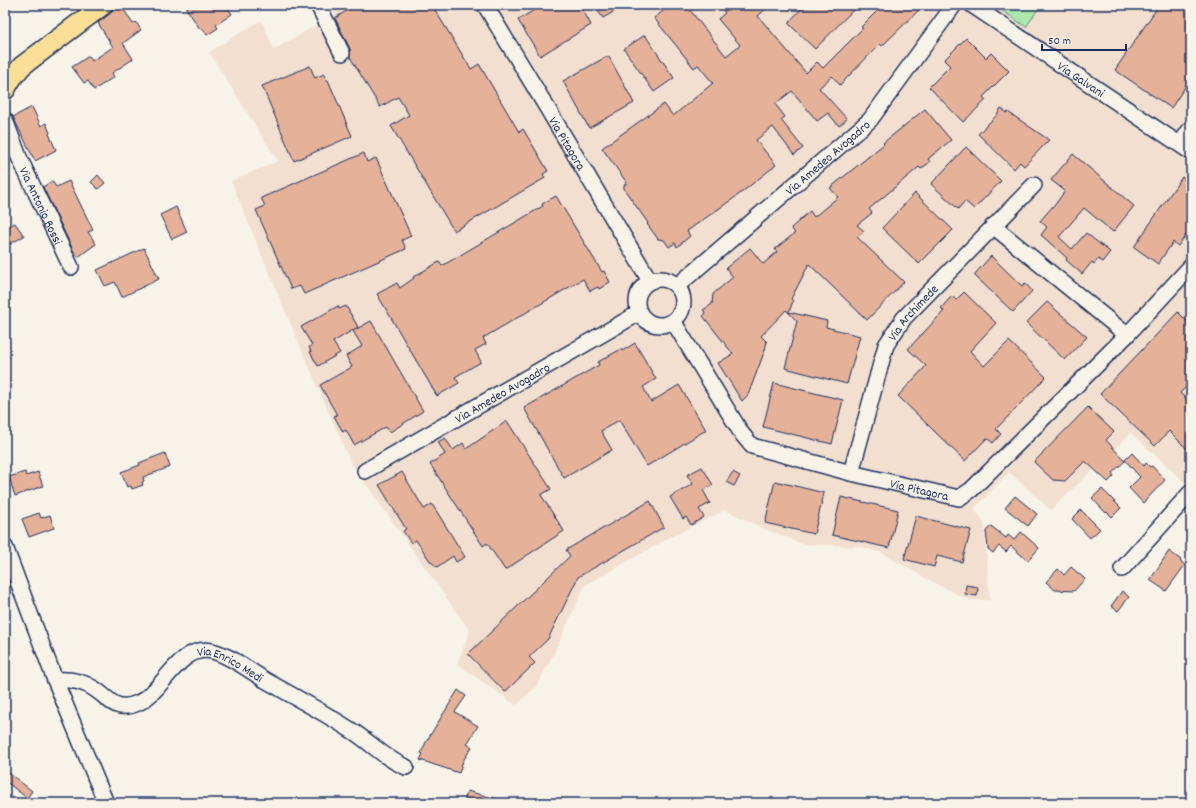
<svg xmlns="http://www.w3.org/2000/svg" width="1196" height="808" font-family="Dekko,sans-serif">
<rect width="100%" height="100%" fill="#f7f3e8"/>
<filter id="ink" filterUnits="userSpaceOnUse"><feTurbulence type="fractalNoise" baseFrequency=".025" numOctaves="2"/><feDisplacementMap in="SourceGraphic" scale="8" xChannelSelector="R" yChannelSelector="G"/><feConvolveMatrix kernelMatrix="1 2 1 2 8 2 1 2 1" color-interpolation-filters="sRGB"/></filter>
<g filter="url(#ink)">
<!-- built -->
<polygon fill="#f2dfd0" points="331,5 1191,5 1191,484 1189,486 1131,433 1051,510 1009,472 974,509 984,522 990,600 970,600 934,583 880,552 860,547 830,545 803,544 767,530 725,510 678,533 585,585 555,651 536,687 516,705 457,664 470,631 351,463 290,323 231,181 278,161 209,52 261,20 274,50 335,14"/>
<!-- green -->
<polygon fill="#ace7ad" stroke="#648b86" points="994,5 1041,5 1026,27"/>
<!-- building -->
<g fill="#e6b199" stroke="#1b2f5e">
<polygon points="121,5 133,24 136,22 141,30 123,43 133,59 112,73 114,77 94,90 88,81 84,83 72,67 89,56 92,61 113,47 98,23"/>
<polygon points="191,5 226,5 232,14 216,25 218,28 207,35 202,28 200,29 186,8"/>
<polygon points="356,5 432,5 471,69 479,64 519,132 523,129 548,171 543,174 545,178 454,231 391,126 409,115 398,97 380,107 350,57 350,49 335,18"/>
<polygon points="542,5 580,5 591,25 540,56 518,20"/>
<polygon points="594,5 625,5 603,18"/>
<polygon points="671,5 686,5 726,56 740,45 718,19 725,13 719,5 770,5 758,16 806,73 817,62 823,68 863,28 861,27 883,5 924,5 882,46 880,44 840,85 832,76 819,88 847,119 839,126 828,113 817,121 792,91 775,104 785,117 781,120 803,148 794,155 773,127 756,140 776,165 737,196 687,231 690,236 677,247 675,243 669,247 664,240 658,239 647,224 648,223 624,189 624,185 627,183 602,148 664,104 673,116 713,83 698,65 694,68 654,18"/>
<polygon points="805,5 858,5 815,49 788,23"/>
<polygon points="1159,5 1191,5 1191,78 1171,108 1115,70"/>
<polygon points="645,35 674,78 654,92 624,49"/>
<polygon points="966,38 986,58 991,53 1009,71 983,97 986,100 963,122 929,87 950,66 944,60"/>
<polygon points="606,57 609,57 634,103 589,128 563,81"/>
<polygon points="310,66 315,78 324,74 326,80 328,80 352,136 294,161 262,86"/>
<polygon points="32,107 41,126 46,123 50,133 49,134 56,150 35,161 13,117"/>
<polygon points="1001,108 1007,113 1008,112 1049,140 1024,166 1020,162 1014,169 978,134 997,115"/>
<polygon points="925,109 951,140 928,159 930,162 921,169 919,167 869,209 872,213 857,225 864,231 857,237 904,282 867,320 809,264 791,299 793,301 789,312 827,321 826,327 860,336 847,384 785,368 797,321 786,310 761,336 767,342 765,350 748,395 742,401 718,363 733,354 703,316 705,312 703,310 712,304 713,294 733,277 726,268 750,248 763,264 777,252 775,249 795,233 791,228 810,211 814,217 838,197 830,188 884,144 883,143"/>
<polygon points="966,147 1001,181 974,209 965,201 958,209 931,184"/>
<polygon points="364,153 367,162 376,158 411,236 402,240 406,249 304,294 300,286 291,289 256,210 265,206 261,198"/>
<polygon points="1073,154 1134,206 1113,232 1084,208 1059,237 1072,249 1086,233 1110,252 1102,262 1098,259 1094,264 1092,262 1082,274 1066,260 1067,258 1041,235 1047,227 1040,221 1054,205 1054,206 1065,191 1051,180"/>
<polygon points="98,175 105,183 98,189 91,182"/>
<polygon points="1182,177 1191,183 1191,228 1178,246 1173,242 1158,264 1134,247"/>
<polygon points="52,181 56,187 69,181 93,230 88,232 96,244 78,257 73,250 43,187"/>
<polygon points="915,193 953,230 919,264 882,228"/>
<polygon points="556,196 602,272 604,271 610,282 599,289 598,287 590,291 583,279 483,338 486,344 475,350 481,362 455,377 459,383 437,396 377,294 397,283 400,288 414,278 413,277 439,262 442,266 543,206 542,204"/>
<polygon points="176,207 187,232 172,239 160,215"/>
<polygon points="15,223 24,236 5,247 5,228"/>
<polygon points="144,248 159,279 122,297 115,282 105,286 97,270"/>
<polygon points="991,256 1022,286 1025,283 1032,291 1013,312 974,275"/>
<polygon points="964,292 996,323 970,351 984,366 1009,341 1046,377 996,429 1001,434 993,443 987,438 965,461 898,396 926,366 908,349 944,311 941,308 952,296 956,300"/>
<polygon points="1047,302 1087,337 1065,360 1026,323"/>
<polygon points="338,306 339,309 346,306 358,327 333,342 340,353 318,366 310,352 311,352 309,347 312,345 301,327"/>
<polygon points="1178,312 1191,325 1191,382 1180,393 1191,403 1191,453 1169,431 1155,446 1100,394"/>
<polygon points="371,321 423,411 390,432 386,427 354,445 346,430 343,432 334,416 337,415 320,385 352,367 346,356 362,346 353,331"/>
<polygon points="635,343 656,379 643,387 651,402 679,385 706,430 647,466 619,420 601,431 612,450 564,478 524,408 599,365 598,362 621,349 622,351"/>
<polygon points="774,383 843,400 832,444 763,427"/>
<polygon points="1088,407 1114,432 1106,440 1125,461 1112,473 1114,476 1108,482 1085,461 1065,481 1053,480 1034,462"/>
<polygon points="507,421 551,489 541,495 564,531 505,570 487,543 483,546 430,464 445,454 438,442 445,438 453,450 463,443 466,449"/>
<polygon points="165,453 170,467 143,477 144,481 142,482 143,485 132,489 131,486 127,487 121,472 140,465 139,463"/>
<polygon points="1132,453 1144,466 1146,463 1150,467 1152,466 1165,480 1143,503 1129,488 1140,477 1125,460"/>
<polygon points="702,467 713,485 703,490 710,503 699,509 704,517 691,525 686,517 683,519 670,497 693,484 687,475"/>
<polygon points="25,472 26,476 38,472 43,486 15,496 9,477"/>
<polygon points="402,472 424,509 432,504 465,557 456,562 453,556 437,567 430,561 416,540 411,543 403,531 406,529 379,485"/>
<polygon points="733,472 740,476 734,486 726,482"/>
<polygon points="775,481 824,493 814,534 765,523"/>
<polygon points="1102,489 1121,508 1112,517 1107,512 1106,513 1092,498"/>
<polygon points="1015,496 1037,514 1028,526 1005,508"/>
<polygon points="841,497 898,510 889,548 832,535"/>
<polygon points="650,501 664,527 578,577 548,639 529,657 535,663 505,692 468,654 570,556 566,550"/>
<polygon points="1081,510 1100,529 1090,538 1072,519"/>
<polygon points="39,513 41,518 50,515 54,528 29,537 22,519"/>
<polygon points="916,516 971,530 962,562 937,556 934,567 904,559"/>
<polygon points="991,526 1006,538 1008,535 1014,540 1021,532 1039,548 1028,561 1011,546 1006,552 999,546 993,553 988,549 986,531"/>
<polygon points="1169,551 1181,560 1180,561 1185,565 1166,591 1150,580"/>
<polygon points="1071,567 1085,579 1074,591 1055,590 1046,582 1058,569 1064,575"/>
<polygon points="966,585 978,587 977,596 965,594"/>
<polygon points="1122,591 1129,597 1118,611 1111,606"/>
<polygon points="458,690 466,696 455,712 478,726 467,744 472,747 463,761 459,773 420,760 423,754 421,753 426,742"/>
<polygon points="5,770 32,791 27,798 5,781"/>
<polygon points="467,791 501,800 501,803 464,803"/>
</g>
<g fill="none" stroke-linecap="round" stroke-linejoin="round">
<!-- minor casing -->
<g stroke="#1b2f5e" stroke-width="18">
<g id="minor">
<polyline points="318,5 342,53"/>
<path id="s1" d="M 485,5 L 546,106 L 650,281"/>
<path id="s2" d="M 972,5 L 1191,152"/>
<path id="s3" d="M 5,120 L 19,157 L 71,267"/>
<polyline points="1180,144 1191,128"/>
<polyline points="993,226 1127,335"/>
<circle cx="660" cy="302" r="23"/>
<path id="s4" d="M 677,286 L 870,120 L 954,5"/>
<path id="s5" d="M 673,321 L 742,434 L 752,446 L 851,473 L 959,498 L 971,490 L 1127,335 L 1191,266"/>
<path id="s6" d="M 365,471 L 639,313"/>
<path id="s7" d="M 851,473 L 886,345 L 904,318 L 1034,185"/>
<polyline points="5,547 55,680 106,803"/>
<polyline points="1122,569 1191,492"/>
<path id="s8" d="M 55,680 C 67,679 82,681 93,688 C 110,698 114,713 138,703 C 163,692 179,644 212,651 C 229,655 249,670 265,680 C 295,697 325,713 354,732 C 371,743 387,760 406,767"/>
</g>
</g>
<!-- major casing -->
<g stroke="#1b2f5e" stroke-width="22">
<polyline id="major" points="5,90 12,78 22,66 103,5"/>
</g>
<!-- minor -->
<use href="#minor" stroke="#f7f3e8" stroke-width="15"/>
<!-- major -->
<use href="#major" stroke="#fbdf96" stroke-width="19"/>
</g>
</g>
<g text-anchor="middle" stroke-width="3" stroke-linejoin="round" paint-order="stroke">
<!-- street labels -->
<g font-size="13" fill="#1b2f5e" stroke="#f7f3e8">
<text dy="5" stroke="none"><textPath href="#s2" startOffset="132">Via Galvani</textPath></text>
<text dy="5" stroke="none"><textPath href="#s1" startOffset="161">Via Pitagora</textPath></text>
<text dy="5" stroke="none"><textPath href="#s4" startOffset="198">Via Amedeo Avogadro</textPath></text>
<text dy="5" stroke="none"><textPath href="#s3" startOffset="93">Via Antonio Rossi</textPath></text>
<text dy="5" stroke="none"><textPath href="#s7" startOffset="175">Via Archimede</textPath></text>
<text dy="5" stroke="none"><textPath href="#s6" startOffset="158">Via Amedeo Avogadro</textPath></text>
<text dy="5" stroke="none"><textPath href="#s5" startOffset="321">Via Pitagora</textPath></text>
<text dy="5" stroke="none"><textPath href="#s8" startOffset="206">Via Enrico Medi</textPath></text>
</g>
</g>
<!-- margin -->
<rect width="1196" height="808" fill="none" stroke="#f7f3e8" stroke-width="20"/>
<rect x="10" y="10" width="1176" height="788" fill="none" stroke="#1b2f5e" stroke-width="1.5" filter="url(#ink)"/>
<!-- scale -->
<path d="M1042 44v6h84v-6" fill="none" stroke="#1b2f5e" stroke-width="2"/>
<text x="1048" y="44" font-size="12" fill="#1b2f5e" stroke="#f7f3e8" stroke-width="3" paint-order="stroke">50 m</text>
</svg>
